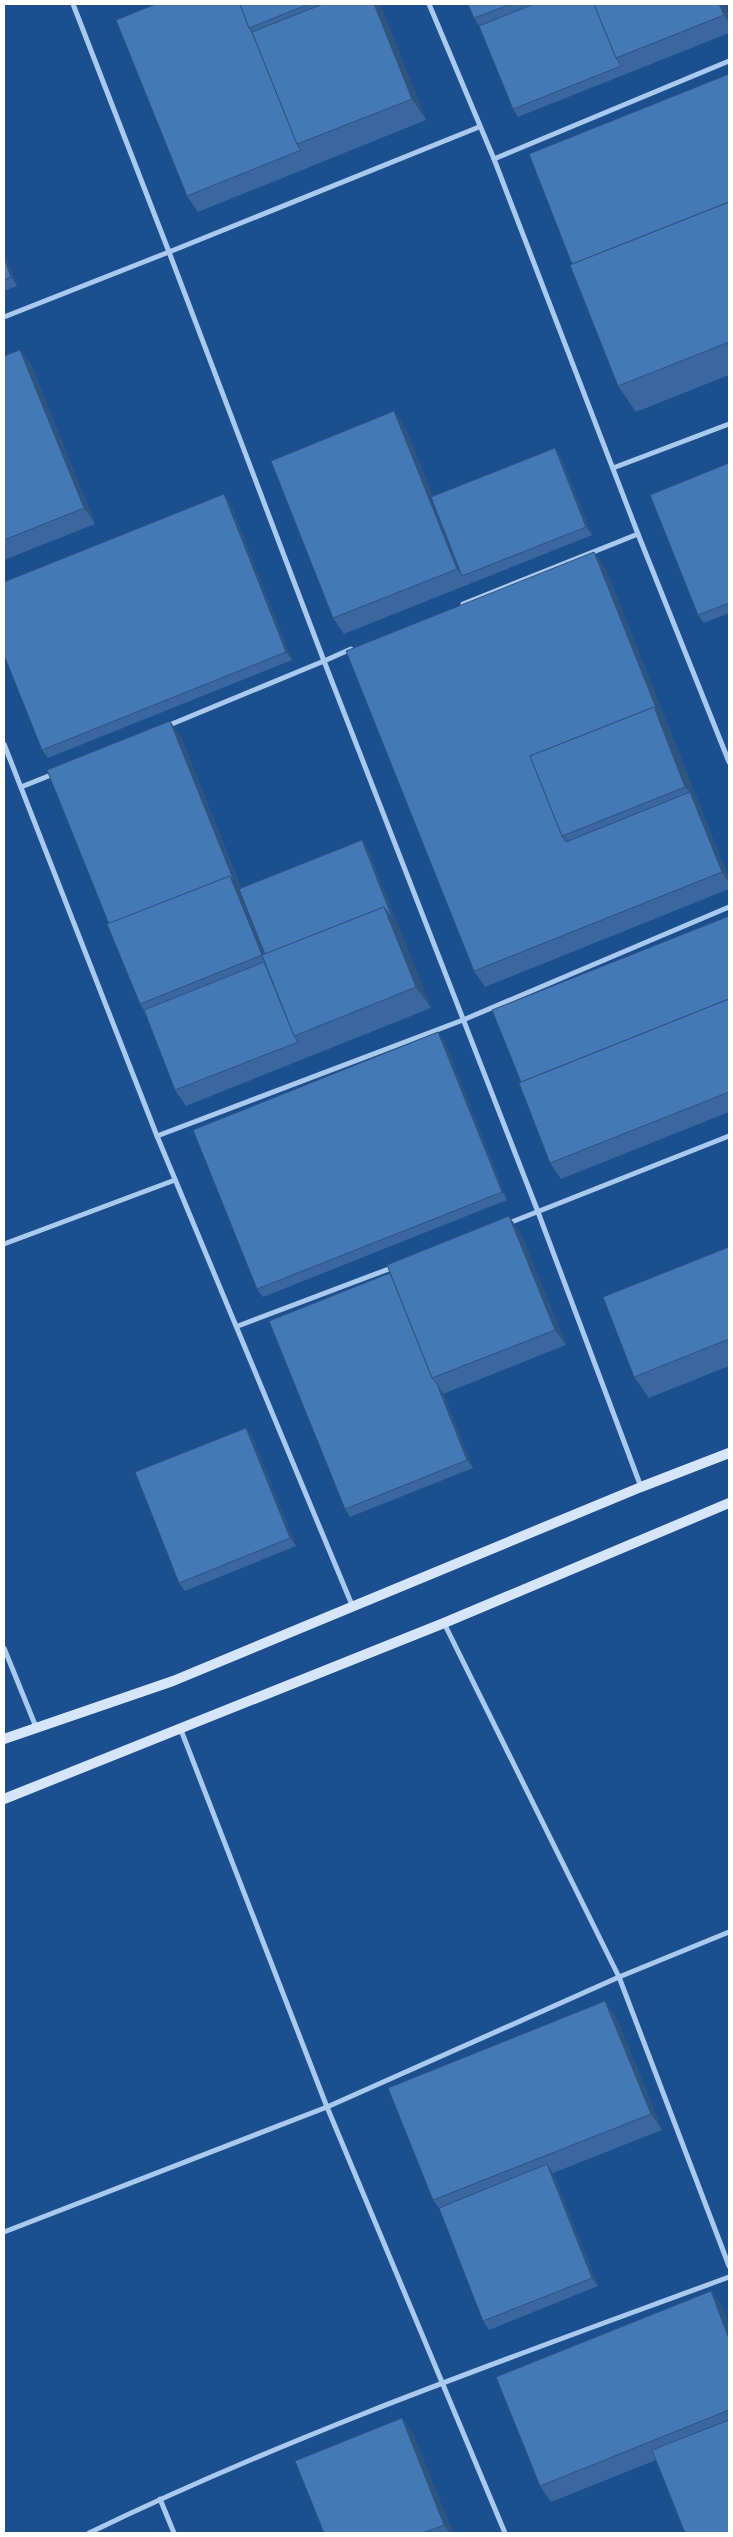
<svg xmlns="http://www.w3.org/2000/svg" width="733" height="2537" font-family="'Source Sans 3',sans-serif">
<rect width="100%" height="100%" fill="#1b4f8f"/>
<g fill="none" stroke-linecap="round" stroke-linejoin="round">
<!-- minor -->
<g stroke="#a9c9ee" stroke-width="5">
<polyline points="73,4 169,252 479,127"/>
<polyline points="429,4 494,159 638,534 729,762"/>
<polyline points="494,159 729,61"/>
<polyline points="4,317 169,252 324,661 351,649"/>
<polyline points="613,468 729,424"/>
<polyline points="463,604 638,534"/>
<polyline points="167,726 324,661 538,1212 641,1487"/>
<polyline points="4,744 157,1136 352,1605"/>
<polyline points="21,787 56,773"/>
<polyline points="157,1136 463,1020 729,907"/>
<polyline points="509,1223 729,1136"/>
<polyline points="4,1244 175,1180"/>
<polyline points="238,1326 394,1267"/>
<polyline points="444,1623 619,1977 729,2266"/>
<polyline points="4,1648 36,1727"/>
<polyline points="181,1730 327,2107 505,2533"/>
<polyline points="4,2232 327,2107 619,1977 729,1932"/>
<polyline points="160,2499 174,2533"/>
<path d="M 89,2533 C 295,2433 515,2356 729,2277"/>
</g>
<!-- secondary -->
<g stroke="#d6e6fa" stroke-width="10">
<polyline points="4,1739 173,1681 641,1487 729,1453"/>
<polyline points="4,1799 444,1623 729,1503"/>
</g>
</g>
<!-- wall -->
<g fill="#3a679d">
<polygon points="156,4 380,4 426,120 198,212 187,196"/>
<polygon points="468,4 724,4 729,17 729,33 518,117 513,109 479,26 474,18"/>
<polygon points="729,74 729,375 636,412 618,386 572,264"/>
<polygon points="4,252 17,286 4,291"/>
<polygon points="20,350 31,365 95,524 4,560 4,356"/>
<polygon points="405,427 433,497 555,448 560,456 592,535 344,634 333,618"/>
<polygon points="729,463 729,613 704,623 698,615"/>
<polygon points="224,494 230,503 292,660 48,758 42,750"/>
<polygon points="605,568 729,879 729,889 485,987 474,971"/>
<polygon points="181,737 241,888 362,840 367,848 431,1008 186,1106 175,1090 144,1010 140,1004 109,924"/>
<polygon points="729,916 729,1112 561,1179 550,1163 521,1082"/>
<polygon points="444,1040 507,1200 263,1297 257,1289"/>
<polygon points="520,1232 566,1345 443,1394 443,1393 473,1468 350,1517 345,1509 390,1273"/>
<polygon points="729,1247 729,1366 649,1398 634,1377"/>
<polygon points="246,1428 252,1436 296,1546 185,1591 179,1583"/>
<polygon points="605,2001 616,2017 662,2130 553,2173 598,2286 489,2330 483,2321 439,2208 433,2200"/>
<polygon points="711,2291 722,2307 729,2327 729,2533 656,2460 551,2502 540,2486"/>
<polygon points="402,2418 413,2434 453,2533 324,2533"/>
</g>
<!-- shaded-wall -->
<g fill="#305480">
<polygon points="374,4 380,4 426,120 412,99"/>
<polygon points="719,4 724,4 729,17 729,23 724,15"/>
<polygon points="4,252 17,286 11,277 4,258"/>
<polygon points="20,350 31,365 95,524 84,508"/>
<polygon points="394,411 405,427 464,575 462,576 457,569"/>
<polygon points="555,448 560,456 592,535 586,527"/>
<polygon points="224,494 230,503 292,660 286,652"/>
<polygon points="594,552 605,568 729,879 729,883 722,872 690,792 685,787"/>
<polygon points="170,721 181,737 244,897 296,1035 262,955 230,876"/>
<polygon points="362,840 367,848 431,1008 416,987 384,907"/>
<polygon points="438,1032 444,1040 507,1200 502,1192"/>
<polygon points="509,1216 520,1232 566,1345 555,1330"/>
<polygon points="437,1384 443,1393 473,1468 467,1460"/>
<polygon points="246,1428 252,1436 296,1546 290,1538"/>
<polygon points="605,2001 616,2017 662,2130 651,2114"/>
<polygon points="547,2164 553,2173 598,2286 592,2278"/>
<polygon points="711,2291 722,2307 729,2327 729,2339"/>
<polygon points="402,2418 413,2434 453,2533 450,2533 444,2525"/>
</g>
<!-- building -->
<g fill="#4478b7" stroke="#305480">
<polygon points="156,4 240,4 249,28 252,32 297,144 301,150 187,196 116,20"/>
<polygon points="240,4 309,4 249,28"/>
<polygon points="323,4 374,4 412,99 297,144 252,32"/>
<polygon points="468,4 511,4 474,18"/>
<polygon points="534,4 594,4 616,58 621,66 513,109 479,26"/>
<polygon points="594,4 719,4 724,15 616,58"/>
<polygon points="729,74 729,202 572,264 529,154"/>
<polygon points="729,202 729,342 618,386 570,265"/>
<polygon points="4,258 11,277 4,280"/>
<polygon points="20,350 84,508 4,540 4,356"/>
<polygon points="394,411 457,569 333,618 271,461"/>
<polygon points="555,448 586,527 462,576 431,497"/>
<polygon points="729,463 729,603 698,615 650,495"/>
<polygon points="224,494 286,652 42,750 4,655 4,582"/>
<polygon points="594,552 658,713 654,707 530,756 562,836 566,842 690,792 722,872 474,971 346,651"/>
<polygon points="654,707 685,787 562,836 530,756"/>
<polygon points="170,721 234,881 230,876 109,924 47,770"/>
<polygon points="362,840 393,920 384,907 265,954 239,889"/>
<polygon points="230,876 262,955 140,1004 107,924"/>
<polygon points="384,907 416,987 294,1036 262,955"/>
<polygon points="729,916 729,999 521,1082 492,1010"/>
<polygon points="264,962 294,1036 298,1042 175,1090 144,1010"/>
<polygon points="729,999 729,1092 550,1163 519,1083"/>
<polygon points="438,1032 502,1192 257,1289 193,1130"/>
<polygon points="509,1216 555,1330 432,1378 387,1265"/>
<polygon points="729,1247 729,1339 634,1377 603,1297"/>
<polygon points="390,1273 432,1378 437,1384 467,1460 345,1509 269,1321"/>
<polygon points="246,1428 290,1538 179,1583 135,1472"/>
<polygon points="605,2001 651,2114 433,2200 388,2088"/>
<polygon points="547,2164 592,2278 483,2321 439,2208"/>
<polygon points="711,2291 729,2339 729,2410 540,2486 496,2377"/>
<polygon points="402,2418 444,2525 423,2533 324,2533 295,2461"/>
<polygon points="729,2420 729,2533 685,2533 652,2450"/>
</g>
<!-- border -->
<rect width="733" height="2537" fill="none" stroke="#ffffff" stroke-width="10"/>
</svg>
